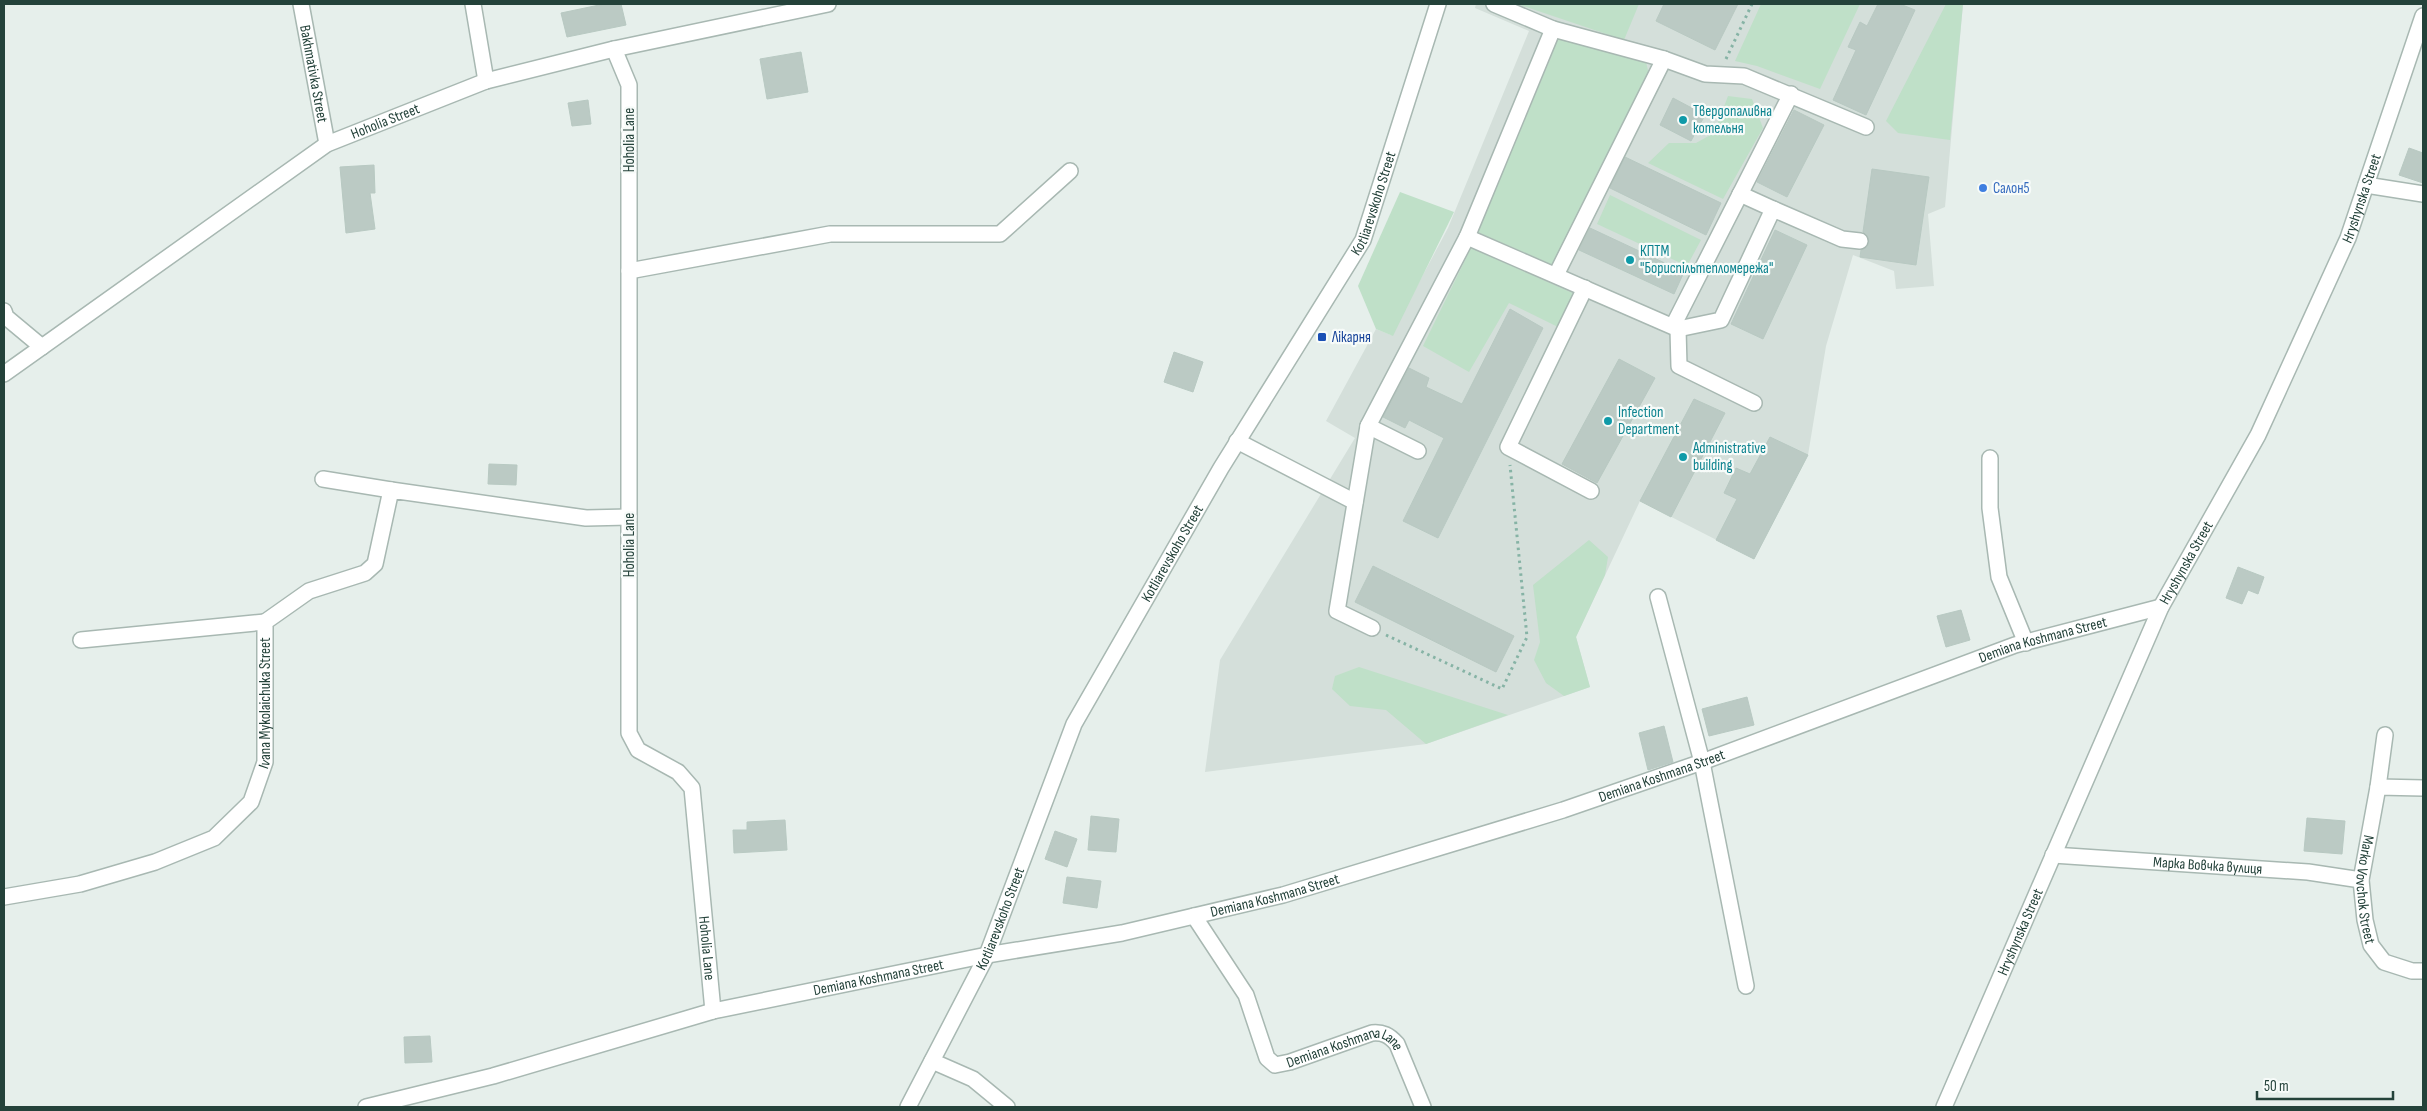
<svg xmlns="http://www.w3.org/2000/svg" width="2427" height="1111" font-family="'Sofia Sans Condensed',sans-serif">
<rect width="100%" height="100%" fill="#e6efeb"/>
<!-- built -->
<polygon fill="#d4dfda" points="1476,4 1963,4 1945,207 1928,214 1934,286 1896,289 1894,271 1853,255 1826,346 1808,455 1754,559 1640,501 1576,637 1590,687 1426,744 1205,772 1220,660 1355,438 1326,421 1376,329 1391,335 1448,228 1529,31 1475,8"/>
<!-- green -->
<g fill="#bfe0c8">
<polygon points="1517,4 1639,4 1624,40"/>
<polygon points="1761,4 1860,4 1820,89 1757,66 1735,61"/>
<polygon points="1946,4 1963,4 1950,140 1898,133 1886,121"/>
<polygon points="1557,36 1646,62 1649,74 1553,265 1477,232 1552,55"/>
<polygon points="1728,96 1752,99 1763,128 1723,199 1648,163 1669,143 1696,143 1714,133"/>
<polygon points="1400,192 1454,212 1393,336 1376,329 1358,286"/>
<polygon points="1610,195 1701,240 1687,266 1597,224"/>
<polygon points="1471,248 1575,294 1558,327 1509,303 1469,372 1423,346"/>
<polygon points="1589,540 1608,557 1605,575 1576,637 1590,687 1564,696 1546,683 1534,660 1540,642 1533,585"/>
<polygon points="1359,667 1508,715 1426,744 1386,710 1350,706 1332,689 1335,676"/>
</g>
<!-- building -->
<g fill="#bbcac4" stroke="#b8c9c2">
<polygon points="604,4 621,4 626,25 567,37 561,13"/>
<polygon points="1664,4 1738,4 1715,50 1656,21"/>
<polygon points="1878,4 1900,4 1915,10 1866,115 1833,100 1856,50 1848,47 1860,22 1867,26"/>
<polygon points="801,52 808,92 767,99 760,59"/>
<polygon points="1673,98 1705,115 1691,141 1660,125"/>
<polygon points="588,100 591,124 572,126 568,103"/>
<polygon points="1794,110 1824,125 1787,197 1757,182"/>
<polygon points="2409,148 2423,153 2423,183 2399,175"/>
<polygon points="1625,157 1721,203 1706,235 1610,188"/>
<polygon points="374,165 375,193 370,193 375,229 346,233 340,167"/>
<polygon points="1872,169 1929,177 1916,265 1860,257 1861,250 1867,247 1869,243 1868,237 1863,232"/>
<polygon points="1590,228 1684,272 1674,294 1579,250"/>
<polygon points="1775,230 1807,245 1763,339 1731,324"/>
<polygon points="1510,309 1543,328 1438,538 1403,521 1444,438 1409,420 1405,428 1383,417 1409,368 1429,378 1426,387 1462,404"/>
<polygon points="1174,352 1203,362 1193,392 1164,382"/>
<polygon points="1619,359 1655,378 1597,483 1562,464"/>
<polygon points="1694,399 1725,413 1671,517 1640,501"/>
<polygon points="1770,437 1808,455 1754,559 1716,540 1737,499 1724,493 1736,468 1750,474"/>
<polygon points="489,464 517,465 516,485 488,484"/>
<polygon points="1373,566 1514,636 1496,672 1355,602"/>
<polygon points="2238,567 2264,577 2258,594 2248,590 2242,604 2226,598"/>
<polygon points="1961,610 1970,640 1946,647 1937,616"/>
<polygon points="1747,697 1754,725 1709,736 1702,709"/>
<polygon points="1664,726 1673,762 1648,770 1639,733"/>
<polygon points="1091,816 1119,819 1116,852 1088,850"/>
<polygon points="2307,818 2345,821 2342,854 2304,851"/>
<polygon points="785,820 787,850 734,853 733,830 747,830 747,822"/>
<polygon points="1055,831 1077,839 1067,867 1045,859"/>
<polygon points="1067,877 1101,881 1097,908 1063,903"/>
<polygon points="430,1036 432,1062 405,1063 404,1037"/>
</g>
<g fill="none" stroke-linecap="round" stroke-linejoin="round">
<!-- minor casing -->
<g stroke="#a8b8b2" stroke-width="18">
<g id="minor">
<path id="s1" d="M 301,4 L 327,144"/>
<polyline points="473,4 486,81"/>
<polyline points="1494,4 1553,29 1664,59 1705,74 1744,76 1866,127"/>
<path id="s2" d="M 614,49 L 629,85 L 629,733 L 638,750 L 678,772 L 692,788 L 713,1011"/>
<polyline points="2366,185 2423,194"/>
<polyline points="1740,194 1773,209"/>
<polyline points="1467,237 1678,329 1679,366 1754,403"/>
<polyline points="629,271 830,234 1000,234 1070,171"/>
<polyline points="1556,275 1664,59"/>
<polyline points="1585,288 1508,447 1591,491"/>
<polyline points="4,311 6,317 42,347"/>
<polyline points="1673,326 1791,94"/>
<polyline points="1678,329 1721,320 1773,209 1842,239 1860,241"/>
<path id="s3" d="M 4,374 L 327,144 L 486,81 L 614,49 L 828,4"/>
<polyline points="1368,426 1337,611 1372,628"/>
<polyline points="1237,441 1355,502"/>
<polyline points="1418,451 1368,426 1467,237 1553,29"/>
<polyline points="1990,458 1990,508 1999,577 2026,643"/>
<polyline points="323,479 391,490"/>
<polyline points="1658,597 1702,762 1746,986"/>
<polyline points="81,640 265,622"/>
<polyline points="2378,787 2385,735"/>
<path id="s4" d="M 2423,788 L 2378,787 L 2361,880 L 2365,920 L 2371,945 L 2384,962 L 2412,971 L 2423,971"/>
<path id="s5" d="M 2053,855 L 2308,872 L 2361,880"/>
<path id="s6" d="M 4,897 L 80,884 L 155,862 L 214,838 L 251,802 L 265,762 L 265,622 L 309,591 L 365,573 L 375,564 L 391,490 L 586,518 L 629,517"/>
<path id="s7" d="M 1194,916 L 1246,995 L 1267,1058 L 1275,1065 L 1290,1062 L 1372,1033 C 1383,1032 1389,1035 1397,1044 L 1423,1107"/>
<polyline points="932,1061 973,1079 1007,1107"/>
<path id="s8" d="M 366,1107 L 493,1076 L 713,1011 L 987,955 L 1122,933 L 1283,895 L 1563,810 L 1702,762 L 2015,645 L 2161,607"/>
<path id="s9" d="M 908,1107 L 987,955 L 1074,724 L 1221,468 L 1363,240 L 1438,4"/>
<path id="s10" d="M 1944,1107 L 2161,607 L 2258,435 L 2348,238 L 2423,16"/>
</g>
</g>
<!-- path -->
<g stroke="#86b3a5" stroke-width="3" stroke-dasharray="2.5 4" stroke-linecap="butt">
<polyline points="1726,59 1752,4"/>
<polyline points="1386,635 1502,689 1527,637 1510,465"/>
</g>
<!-- minor -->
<use href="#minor" stroke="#fff" stroke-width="15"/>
</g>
<!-- markers -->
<g fill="#0f9aa8" stroke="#f7fbf9" stroke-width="2">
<circle cx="1683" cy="120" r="5"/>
<circle cx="1630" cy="260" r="5"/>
<circle cx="1608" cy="421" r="5"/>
<circle cx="1683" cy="457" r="5"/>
</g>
<circle fill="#3f7fe0" stroke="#f7fbf9" stroke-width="2" cx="1983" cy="188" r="5"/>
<rect fill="#1a4fb4" stroke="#f7fbf9" stroke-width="2" x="1317" y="332" width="10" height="10" rx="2.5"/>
<g text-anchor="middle" stroke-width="4.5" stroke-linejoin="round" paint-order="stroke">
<!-- street labels -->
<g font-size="15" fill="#24423a" stroke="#f7fbf9">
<text dy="5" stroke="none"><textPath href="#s1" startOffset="71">Bakhmativka Street</textPath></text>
<text dy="5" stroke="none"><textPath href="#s3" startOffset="459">Hoholia Street</textPath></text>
<text transform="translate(629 140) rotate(-90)" y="5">Hoholia Lane</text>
<text dy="5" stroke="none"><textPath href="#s10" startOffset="1001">Hryshynska Street</textPath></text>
<text dy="5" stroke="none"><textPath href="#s9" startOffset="1020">Kotliarevskoho Street</textPath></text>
<text transform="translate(629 545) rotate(-90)" y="5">Hoholia Lane</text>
<text dy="5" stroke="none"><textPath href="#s9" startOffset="615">Kotliarevskoho Street</textPath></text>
<text dy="5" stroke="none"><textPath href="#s10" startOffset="596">Hryshynska Street</textPath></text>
<text dy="5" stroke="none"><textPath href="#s8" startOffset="1744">Demiana Koshmana Street</textPath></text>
<text dy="5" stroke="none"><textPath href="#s6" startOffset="372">Ivana Mykolaichuka Street</textPath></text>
<text dy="5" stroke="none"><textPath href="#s8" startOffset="1339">Demiana Koshmana Street</textPath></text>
<text dy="5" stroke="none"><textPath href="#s5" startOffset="155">Марка Вовчка вулиця</textPath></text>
<text dy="5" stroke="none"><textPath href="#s4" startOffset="149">Marko Vovchok Street</textPath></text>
<text dy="5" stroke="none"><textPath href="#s8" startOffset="934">Demiana Koshmana Street</textPath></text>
<text dy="5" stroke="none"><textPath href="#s9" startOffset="210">Kotliarevskoho Street</textPath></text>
<text dy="5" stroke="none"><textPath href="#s10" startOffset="191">Hryshynska Street</textPath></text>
<text dy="5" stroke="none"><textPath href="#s2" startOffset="934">Hoholia Lane</textPath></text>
<text dy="5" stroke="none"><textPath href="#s8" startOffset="529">Demiana Koshmana Street</textPath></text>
<text dy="5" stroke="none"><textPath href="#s7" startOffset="246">Demiana Koshmana Lane</textPath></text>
</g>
<!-- culture labels -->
<g font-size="15" fill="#0d838f" stroke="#f7fbf9" text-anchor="start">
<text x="1693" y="116">Твердопаливна<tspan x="1693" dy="17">котельня</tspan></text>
<text x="1640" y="256">КПТМ<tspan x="1640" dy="17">"Бориспільтепломережа"</tspan></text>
<text x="1618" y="417">Infection<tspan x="1618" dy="17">Department</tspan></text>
<text x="1693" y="453">Administrative<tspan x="1693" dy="17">building</tspan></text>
</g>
<!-- shop labels -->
<g font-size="15" fill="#366cbe" stroke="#f7fbf9" text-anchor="start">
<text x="1993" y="193">Салон5</text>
</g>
<!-- transit labels -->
<g font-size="15" fill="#164399" stroke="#f7fbf9" text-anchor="start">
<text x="1332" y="342">Лікарня</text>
</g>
</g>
<!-- border -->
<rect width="2427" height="1111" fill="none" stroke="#24423a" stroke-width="10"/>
<!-- scale -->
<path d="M2257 1091v8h136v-8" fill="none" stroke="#24423a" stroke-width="2.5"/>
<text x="2264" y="1091" font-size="15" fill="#24423a" stroke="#f7fbf9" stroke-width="4" paint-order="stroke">50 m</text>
</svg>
